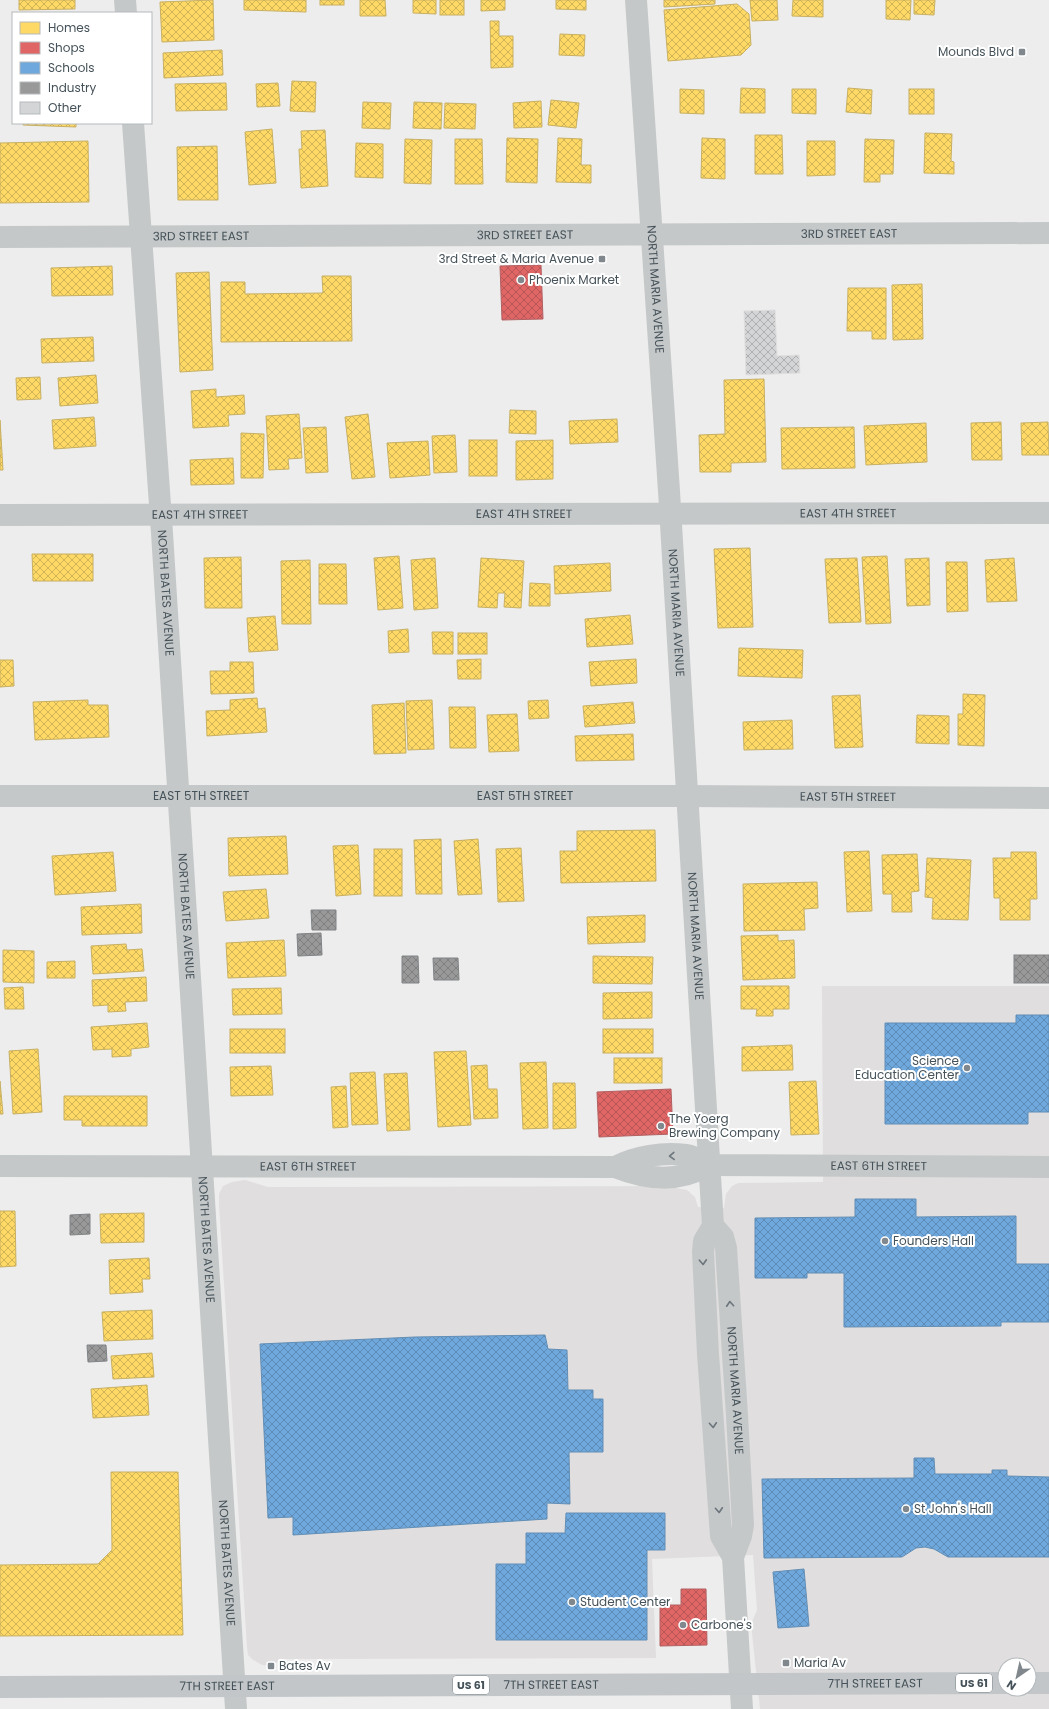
<svg xmlns="http://www.w3.org/2000/svg" width="1049" height="1709" font-family="Poppins,sans-serif">
<defs>
<pattern id="homes-cross-hatch" width="8" height="8" patternUnits="userSpaceOnUse"><rect width="8" height="8" fill="#ffd966"/><path d="M0 0l8 8M0 8l8-8" fill="none" stroke="#d0b357"/></pattern>
<pattern id="shops-cross-hatch" width="8" height="8" patternUnits="userSpaceOnUse"><rect width="8" height="8" fill="#e06666"/><path d="M0 0l8 8M0 8l8-8" fill="none" stroke="#b75757"/></pattern>
<pattern id="schools-cross-hatch" width="8" height="8" patternUnits="userSpaceOnUse"><rect width="8" height="8" fill="#6fa8dc"/><path d="M0 0l8 8M0 8l8-8" fill="none" stroke="#5d8bb5"/></pattern>
<pattern id="industry-cross-hatch" width="8" height="8" patternUnits="userSpaceOnUse"><rect width="8" height="8" fill="#999"/><path d="M0 0l8 8M0 8l8-8" fill="none" stroke="#7f7f80"/></pattern>
<pattern id="building-cross-hatch" width="8" height="8" patternUnits="userSpaceOnUse"><rect width="8" height="8" fill="#d4d5d6"/><path d="M0 0l8 8M0 8l8-8" fill="none" stroke="#aeafb1"/></pattern>
</defs>
<rect width="100%" height="100%" fill="#eeeded"/>
<!-- education -->
<path fill="#e0dedf" fill-rule="evenodd" d="M 822,986 L 1049,986 L 1049,1709 L 760,1709 L 751,1624 L 757,1610 L 753,1555 L 652,1559 L 656,1658 L 284,1659 L 269,1666 L 262,1665 L 252,1659 L 248,1655 L 247,1647 L 219,1205 L 219,1194 L 223,1186 L 232,1182 L 245,1180 L 268,1187 L 665,1186 L 687,1190 L 695,1197 L 698,1207 L 724,1208 L 726,1194 L 732,1186 L 738,1183 L 823,1182 ZM 1005,1665 L 1029,1665 L 1029,1689 L 1005,1689 Z"/>
<!-- homes -->
<g fill="url(#homes-cross-hatch)" stroke="#c7b062">
<polygon points="19,0 75,0 75,9 19,10"/>
<polygon points="213,0 214,40 162,42 160,2"/>
<polygon points="244,0 306,0 306,12 244,10"/>
<rect x="320" y="0" width="24" height="5"/>
<polygon points="360,0 385,0 386,16 360,16"/>
<polygon points="413,0 436,0 436,14 413,13"/>
<rect x="440" y="0" width="24" height="15"/>
<polygon points="481,0 505,0 505,10 481,11"/>
<polygon points="556,0 586,0 586,10 556,9"/>
<polygon points="664,0 715,0 715,4 664,7"/>
<polygon points="750,0 777,0 778,20 752,21"/>
<polygon points="793,0 823,0 823,17 792,16"/>
<polygon points="886,0 911,0 910,20 886,19"/>
<polygon points="914,0 935,0 934,15 914,14"/>
<polygon points="737,4 749,14 751,45 741,55 668,61 664,10"/>
<polygon points="490,21 499,21 499,36 513,36 513,67 491,68"/>
<polygon points="560,34 585,35 584,56 559,55"/>
<polygon points="222,50 223,75 164,78 163,53"/>
<polygon points="292,81 316,82 315,112 290,111"/>
<polygon points="226,83 227,110 176,111 175,84"/>
<polygon points="278,83 280,106 257,107 256,84"/>
<polygon points="741,88 765,89 765,113 740,113"/>
<polygon points="848,88 872,90 871,114 846,112"/>
<polygon points="680,89 704,90 704,114 680,113"/>
<polygon points="792,89 816,89 816,114 792,113"/>
<rect x="909" y="89" width="25" height="25"/>
<polygon points="551,100 579,103 576,128 548,125"/>
<polygon points="541,101 542,127 514,128 513,103"/>
<polygon points="363,102 391,103 390,129 362,128"/>
<polygon points="414,102 442,103 441,129 413,128"/>
<polygon points="445,103 476,104 475,129 444,128"/>
<polygon points="23,123 76,123 76,127 23,125"/>
<polygon points="272,129 276,183 249,185 245,132"/>
<polygon points="325,130 328,186 301,188 299,149 302,149 301,131"/>
<polygon points="925,133 952,134 951,161 954,162 954,174 924,173"/>
<polygon points="755,135 782,135 783,174 755,174"/>
<polygon points="507,138 538,139 537,183 506,182"/>
<polygon points="558,138 582,139 581,165 591,165 591,183 556,182"/>
<polygon points="702,138 725,139 725,179 701,178"/>
<polygon points="405,139 432,140 431,184 404,183"/>
<polygon points="455,139 482,139 483,184 455,184"/>
<polygon points="865,139 894,140 893,174 880,174 880,182 864,182"/>
<polygon points="88,141 89,202 0,203 0,143"/>
<polygon points="807,141 835,141 835,175 807,176"/>
<polygon points="356,143 383,144 383,178 355,177"/>
<polygon points="217,146 218,200 178,200 177,147"/>
<polygon points="112,266 113,295 52,296 51,268"/>
<polygon points="209,272 213,370 180,372 176,273"/>
<polygon points="322,276 351,276 352,341 221,342 221,282 245,282 245,294 323,293"/>
<polygon points="922,284 923,339 893,340 892,285"/>
<polygon points="848,288 886,288 886,339 872,339 872,331 847,331"/>
<polygon points="93,337 94,361 42,363 41,339"/>
<polygon points="96,375 98,403 60,406 58,378"/>
<polygon points="40,377 41,399 17,400 16,378"/>
<polygon points="764,379 766,462 731,463 731,472 700,472 699,435 725,434 724,380"/>
<polygon points="216,389 216,397 244,395 245,414 228,415 229,426 193,428 191,391"/>
<polygon points="510,410 536,411 536,434 509,433"/>
<polygon points="299,414 302,458 288,459 289,469 269,470 266,416"/>
<polygon points="368,414 375,477 352,479 345,417"/>
<polygon points="94,417 96,446 54,449 52,420"/>
<polygon points="617,419 618,442 570,444 569,421"/>
<polygon points="0,420 3,470 0,470"/>
<polygon points="1001,422 1002,460 972,460 971,423"/>
<polygon points="1048,422 1049,455 1022,455 1021,423"/>
<polygon points="926,423 927,462 866,465 864,426"/>
<polygon points="326,427 328,472 306,473 303,428"/>
<polygon points="854,427 855,468 782,469 781,428"/>
<polygon points="241,433 264,434 263,478 241,478"/>
<polygon points="455,435 457,472 434,473 432,436"/>
<rect x="469" y="440" width="28" height="36"/>
<polygon points="553,440 553,479 516,480 516,441"/>
<polygon points="428,441 430,475 390,478 387,443"/>
<polygon points="233,458 234,484 191,485 190,460"/>
<polygon points="750,548 753,627 718,628 714,549"/>
<polygon points="32,554 93,554 93,581 33,581"/>
<polygon points="399,556 403,608 378,610 374,558"/>
<polygon points="887,556 891,623 866,624 862,557"/>
<polygon points="241,557 242,608 205,608 204,558"/>
<polygon points="435,558 438,608 414,610 411,560"/>
<polygon points="481,558 524,561 521,608 504,607 505,593 498,593 497,608 478,607"/>
<polygon points="857,558 861,622 829,623 825,559"/>
<polygon points="929,558 930,605 907,606 905,559"/>
<polygon points="1014,558 1017,601 987,602 985,560"/>
<polygon points="310,560 311,624 282,624 281,561"/>
<polygon points="946,562 967,562 968,611 947,612"/>
<polygon points="610,563 611,591 555,594 554,566"/>
<polygon points="319,564 346,564 347,604 319,604"/>
<polygon points="530,583 550,584 550,606 529,606"/>
<polygon points="630,615 633,644 587,647 585,619"/>
<polygon points="275,616 278,650 249,652 247,618"/>
<polygon points="408,629 409,652 389,653 388,631"/>
<polygon points="432,632 453,632 453,654 433,654"/>
<rect x="458" y="633" width="29" height="21"/>
<polygon points="739,648 803,650 802,678 738,676"/>
<polygon points="481,659 481,679 458,679 457,660"/>
<polygon points="636,659 637,683 591,686 589,662"/>
<polygon points="0,660 13,660 14,686 0,687"/>
<polygon points="230,662 253,662 254,693 211,694 210,671 230,671"/>
<polygon points="963,694 985,695 984,746 958,745 958,714 963,714"/>
<polygon points="860,695 863,747 835,748 832,696"/>
<polygon points="257,698 258,709 265,708 267,732 207,736 206,711 230,710 230,700"/>
<polygon points="88,700 88,705 108,705 109,737 35,740 33,702"/>
<polygon points="432,700 434,749 408,750 406,701"/>
<polygon points="548,700 549,718 529,719 528,701"/>
<polygon points="633,702 635,723 585,727 583,706"/>
<polygon points="404,703 406,753 374,754 372,705"/>
<polygon points="449,707 475,707 476,748 450,748"/>
<polygon points="517,714 519,751 489,752 487,715"/>
<polygon points="917,715 949,716 949,744 916,743"/>
<polygon points="792,720 793,749 744,750 743,722"/>
<polygon points="633,734 634,760 576,761 575,736"/>
<polygon points="655,830 656,881 561,883 560,851 577,851 577,831"/>
<polygon points="286,836 288,874 229,876 228,838"/>
<polygon points="441,839 442,894 416,894 414,840"/>
<polygon points="478,839 482,894 458,895 454,841"/>
<polygon points="358,845 361,894 336,896 333,846"/>
<polygon points="521,848 524,901 498,902 496,849"/>
<rect x="374" y="849" width="28" height="47"/>
<polygon points="869,851 872,911 847,912 844,852"/>
<polygon points="113,852 116,891 55,895 52,856"/>
<polygon points="1011,852 1036,852 1037,899 1030,899 1030,920 1000,920 1000,898 994,898 993,858 1011,858"/>
<polygon points="917,854 919,891 911,892 912,912 892,912 892,894 883,894 882,855"/>
<polygon points="927,858 971,860 968,920 932,919 933,898 925,897"/>
<polygon points="817,882 818,908 804,909 805,930 744,931 743,884"/>
<polygon points="266,889 269,918 226,921 223,892"/>
<polygon points="141,904 142,933 82,935 81,907"/>
<polygon points="645,915 645,942 588,944 587,917"/>
<polygon points="778,935 778,941 794,940 795,978 743,980 741,936"/>
<polygon points="284,940 286,976 228,978 226,943"/>
<polygon points="126,944 127,950 142,949 144,971 93,974 91,946"/>
<polygon points="3,950 34,951 34,983 3,982"/>
<polygon points="593,956 653,957 652,984 593,983"/>
<polygon points="75,961 75,978 47,978 47,962"/>
<polygon points="146,977 147,1001 125,1002 126,1011 108,1012 108,1005 93,1006 92,980"/>
<polygon points="741,986 789,986 789,1009 773,1009 773,1016 756,1016 757,1009 741,1009"/>
<polygon points="23,987 24,1009 5,1009 4,988"/>
<polygon points="281,988 282,1014 233,1015 232,989"/>
<polygon points="652,992 652,1018 603,1019 603,993"/>
<polygon points="147,1023 149,1047 131,1049 131,1056 112,1057 112,1049 93,1050 91,1027"/>
<rect x="230" y="1029" width="55" height="24"/>
<rect x="603" y="1029" width="50" height="24"/>
<polygon points="792,1045 793,1070 742,1071 742,1047"/>
<polygon points="38,1049 42,1112 13,1114 9,1051"/>
<polygon points="466,1051 471,1125 438,1127 434,1052"/>
<rect x="614" y="1058" width="48" height="25"/>
<polygon points="546,1062 548,1128 523,1129 520,1063"/>
<polygon points="487,1065 488,1089 497,1089 498,1118 474,1119 471,1066"/>
<polygon points="271,1066 273,1095 231,1096 230,1067"/>
<polygon points="375,1072 378,1124 352,1125 350,1073"/>
<polygon points="407,1073 410,1130 387,1131 384,1074"/>
<polygon points="0,1081 3,1114 0,1114"/>
<polygon points="816,1081 819,1134 791,1135 789,1082"/>
<polygon points="553,1083 575,1083 576,1128 553,1129"/>
<polygon points="346,1086 348,1127 333,1128 331,1087"/>
<polygon points="64,1096 147,1096 147,1126 82,1126 82,1120 64,1120"/>
<polygon points="0,1211 15,1211 16,1266 0,1267"/>
<polygon points="144,1213 144,1242 101,1243 100,1214"/>
<polygon points="149,1258 150,1279 142,1279 143,1292 110,1294 109,1260"/>
<polygon points="152,1310 153,1339 104,1341 102,1312"/>
<polygon points="152,1353 154,1377 113,1379 111,1356"/>
<polygon points="147,1385 149,1415 93,1418 91,1389"/>
<polygon points="111,1472 178,1472 183,1635 0,1636 0,1565 98,1564 112,1550"/>
</g>
<!-- shops -->
<g fill="url(#shops-cross-hatch)" stroke="#b26062">
<polygon points="541,265 543,319 502,320 500,266"/>
<polygon points="671,1089 673,1134 599,1137 597,1092"/>
<polygon points="681,1589 706,1589 707,1645 660,1646 660,1605 681,1605"/>
</g>
<!-- schools -->
<g fill="url(#schools-cross-hatch)" stroke="#628eb5">
<polygon points="1016,1015 1049,1015 1049,1112 1028,1112 1028,1124 885,1124 885,1023 1016,1023"/>
<polygon points="855,1199 916,1199 916,1217 1016,1216 1016,1264 1049,1264 1049,1322 1001,1322 1001,1326 844,1327 844,1273 807,1273 807,1278 755,1278 755,1218 855,1217"/>
<polygon points="545,1335 548,1349 567,1350 568,1390 593,1390 593,1399 603,1399 603,1452 569,1452 570,1504 547,1503 547,1519 293,1535 293,1517 268,1518 260,1344 415,1337"/>
<polygon points="914,1458 934,1458 935,1474 992,1474 992,1470 1007,1470 1007,1476 1049,1477 1049,1557 948,1557 934,1549 925,1547 916,1548 902,1557 764,1558 762,1479 914,1478"/>
<polygon points="566,1513 665,1513 665,1550 647,1550 647,1640 496,1640 496,1564 526,1564 526,1533 565,1533"/>
<polygon points="804,1569 809,1626 778,1628 773,1572"/>
</g>
<!-- industry -->
<g fill="url(#industry-cross-hatch)" stroke="#808486">
<polygon points="311,910 336,910 336,930 312,930"/>
<polygon points="321,933 322,955 298,956 297,934"/>
<rect x="1014" y="955" width="35" height="28"/>
<polygon points="402,956 418,956 419,983 402,983"/>
<polygon points="433,958 458,958 459,980 434,980"/>
<polygon points="90,1214 90,1234 70,1235 70,1215"/>
<polygon points="87,1345 106,1345 107,1361 88,1362"/>
</g>
<!-- building -->
<polygon fill="url(#building-cross-hatch)" stroke="#dfdfe0" points="775,310 777,356 799,355 800,373 746,375 744,311"/>
<g fill="none" stroke-linecap="round" stroke-linejoin="round">
<!-- minor -->
<g stroke="#c5c8c9" stroke-width="22">
<polyline points="125,0 126,13"/>
<path id="s1" d="M 636,0 L 669,491 L 713,1226 L 704,1241 L 703,1252 L 708,1354 L 721,1536 L 733,1557"/>
<path id="s2" d="M 133,123 L 162,533 L 236,1709"/>
<path id="s3" d="M 0,237 L 1049,233"/>
<path id="s4" d="M 0,515 L 1049,513"/>
<path id="s5" d="M 0,796 L 686,796 L 1049,798"/>
<path id="s6" d="M 0,1166 L 615,1167 C 648,1180 678,1183 709,1165"/>
<path id="s7" d="M 615,1167 C 636,1156 663,1152 686,1155 C 694,1156 702,1161 709,1165 L 1049,1167"/>
<path id="s8" d="M 713,1226 L 723,1237 L 726,1248 L 737,1415 L 743,1525 L 741,1536 L 733,1557 L 742,1709"/>
</g>
<!-- major -->
<g stroke="#c2c6c8" stroke-width="22">
<polyline points="1029,1683 1049,1683"/>
<path id="s9" d="M 0,1687 L 1005,1683"/>
</g>
</g>
<!-- one-way arrows -->
<defs><path id="oneway-chevron" d="M-2-3.5L2.5 0L-2 3.5" fill="none" stroke-width="1.6" stroke-linecap="round" stroke-linejoin="round"/></defs>
<g stroke="#6b757b">
<use href="#oneway-chevron" transform="translate(672 1156) rotate(178)"/>
<use href="#oneway-chevron" transform="translate(703 1262) rotate(87)"/>
<use href="#oneway-chevron" transform="translate(730 1304) rotate(-94)"/>
<use href="#oneway-chevron" transform="translate(713 1425) rotate(86)"/>
<use href="#oneway-chevron" transform="translate(719 1510) rotate(86)"/>
</g>
<!-- markers -->
<g fill="#80888d" stroke="#fff" stroke-width="1.5">
<rect x="1018" y="48" width="8" height="8" rx="2"/>
<rect x="598" y="255" width="8" height="8" rx="2"/>
<circle cx="521" cy="280" r="4"/>
<circle cx="967" cy="1068" r="4"/>
<circle cx="661" cy="1126" r="4"/>
<circle cx="885" cy="1241" r="4"/>
<circle cx="906" cy="1509" r="4"/>
<circle cx="572" cy="1602" r="4"/>
<circle cx="683" cy="1625" r="4"/>
<rect x="782" y="1659" width="8" height="8" rx="2"/>
<rect x="267" y="1662" width="8" height="8" rx="2"/>
</g>
<g text-anchor="middle" stroke-width="4" stroke-linejoin="round" paint-order="stroke">
<!-- shield labels -->
<g fill="#fff" stroke="#7d868b" stroke-width="1">
<rect x="956" y="1674" width="36" height="18" rx="3"/>
<rect x="453" y="1676" width="36" height="18" rx="3"/>
</g>
<g font-size="11" font-weight="bold" fill="#455259">
<text x="974" y="1687">US 61</text>
<text x="471" y="1689">US 61</text>
</g>
<!-- poi labels -->
<g font-size="12" fill="#455259" stroke="#fff" text-anchor="start">
<text x="1014" y="56" text-anchor="end">Mounds Blvd</text>
<text x="594" y="263" text-anchor="end">3rd Street &amp; Maria Avenue</text>
<text x="529" y="284">Phoenix Market</text>
<text x="959" y="1065" text-anchor="end">Science<tspan x="959" dy="14">Education Center</tspan></text>
<text x="669" y="1123">The Yoerg<tspan x="669" dy="14">Brewing Company</tspan></text>
<text x="893" y="1245">Founders Hall</text>
<text x="914" y="1513">St John's Hall</text>
<text x="580" y="1606">Student Center</text>
<text x="691" y="1629">Carbone's</text>
<text x="794" y="1667">Maria Av</text>
<text x="279" y="1670">Bates Av</text>
</g>
<!-- street labels -->
<g font-size="12" fill="#455259" stroke="#fff">
<text dy="4" stroke="none"><textPath href="#s3" startOffset="849">3RD STREET EAST</textPath></text>
<text dy="4" stroke="none"><textPath href="#s3" startOffset="525">3RD STREET EAST</textPath></text>
<text dy="4" stroke="none"><textPath href="#s3" startOffset="201">3RD STREET EAST</textPath></text>
<text dy="4" stroke="none"><textPath href="#s1" startOffset="290">NORTH MARIA AVENUE</textPath></text>
<text dy="4" stroke="none"><textPath href="#s4" startOffset="524">EAST 4TH STREET</textPath></text>
<text dy="4" stroke="none"><textPath href="#s4" startOffset="848">EAST 4TH STREET</textPath></text>
<text dy="4" stroke="none"><textPath href="#s4" startOffset="200">EAST 4TH STREET</textPath></text>
<text dy="4" stroke="none"><textPath href="#s2" startOffset="471">NORTH BATES AVENUE</textPath></text>
<text dy="4" stroke="none"><textPath href="#s1" startOffset="614">NORTH MARIA AVENUE</textPath></text>
<text dy="4" stroke="none"><textPath href="#s5" startOffset="201">EAST 5TH STREET</textPath></text>
<text dy="4" stroke="none"><textPath href="#s5" startOffset="525">EAST 5TH STREET</textPath></text>
<text dy="4" stroke="none"><textPath href="#s5" startOffset="848">EAST 5TH STREET</textPath></text>
<text dy="4" stroke="none"><textPath href="#s2" startOffset="795">NORTH BATES AVENUE</textPath></text>
<text dy="4" stroke="none"><textPath href="#s1" startOffset="938">NORTH MARIA AVENUE</textPath></text>
<text dy="4" stroke="none"><textPath href="#s6" startOffset="308">EAST 6TH STREET</textPath></text>
<text dy="4" stroke="none"><textPath href="#s7" startOffset="268">EAST 6TH STREET</textPath></text>
<text dy="4" stroke="none"><textPath href="#s2" startOffset="1119">NORTH BATES AVENUE</textPath></text>
<text dy="4" stroke="none"><textPath href="#s8" startOffset="169">NORTH MARIA AVENUE</textPath></text>
<text dy="4" stroke="none"><textPath href="#s2" startOffset="1443">NORTH BATES AVENUE</textPath></text>
<text dy="4" stroke="none"><textPath href="#s9" startOffset="875">7TH STREET EAST</textPath></text>
<text dy="4" stroke="none"><textPath href="#s9" startOffset="551">7TH STREET EAST</textPath></text>
<text dy="4" stroke="none"><textPath href="#s9" startOffset="227">7TH STREET EAST</textPath></text>
</g>
</g>
<!-- legend -->
<rect x="12" y="12" width="140" height="112" fill="#ffffff" stroke="#b5babd"/>
<rect x="20" y="22" width="20" height="12" fill="#ffd966" stroke="#b5babd"/>
<text x="48" y="32" font-size="12" fill="#455259">Homes</text>
<rect x="20" y="42" width="20" height="12" fill="#e06666" stroke="#b5babd"/>
<text x="48" y="52" font-size="12" fill="#455259">Shops</text>
<rect x="20" y="62" width="20" height="12" fill="#6fa8dc" stroke="#b5babd"/>
<text x="48" y="72" font-size="12" fill="#455259">Schools</text>
<rect x="20" y="82" width="20" height="12" fill="#999999" stroke="#b5babd"/>
<text x="48" y="92" font-size="12" fill="#455259">Industry</text>
<rect x="20" y="102" width="20" height="12" fill="#d4d5d6" stroke="#b5babd"/>
<text x="48" y="112" font-size="12" fill="#455259">Other</text>
<!-- north arrow -->
<g transform="translate(1017 1677) rotate(214)"><circle r="19" fill="#ffffff" stroke="#b5babd"/>
<path d="M0-3L7 15L0 10L-7 15Z" fill="#80888d"/>
<text y="-6" font-size="11" font-weight="bold" text-anchor="middle" fill="#455259">N</text>
</g>
</svg>
